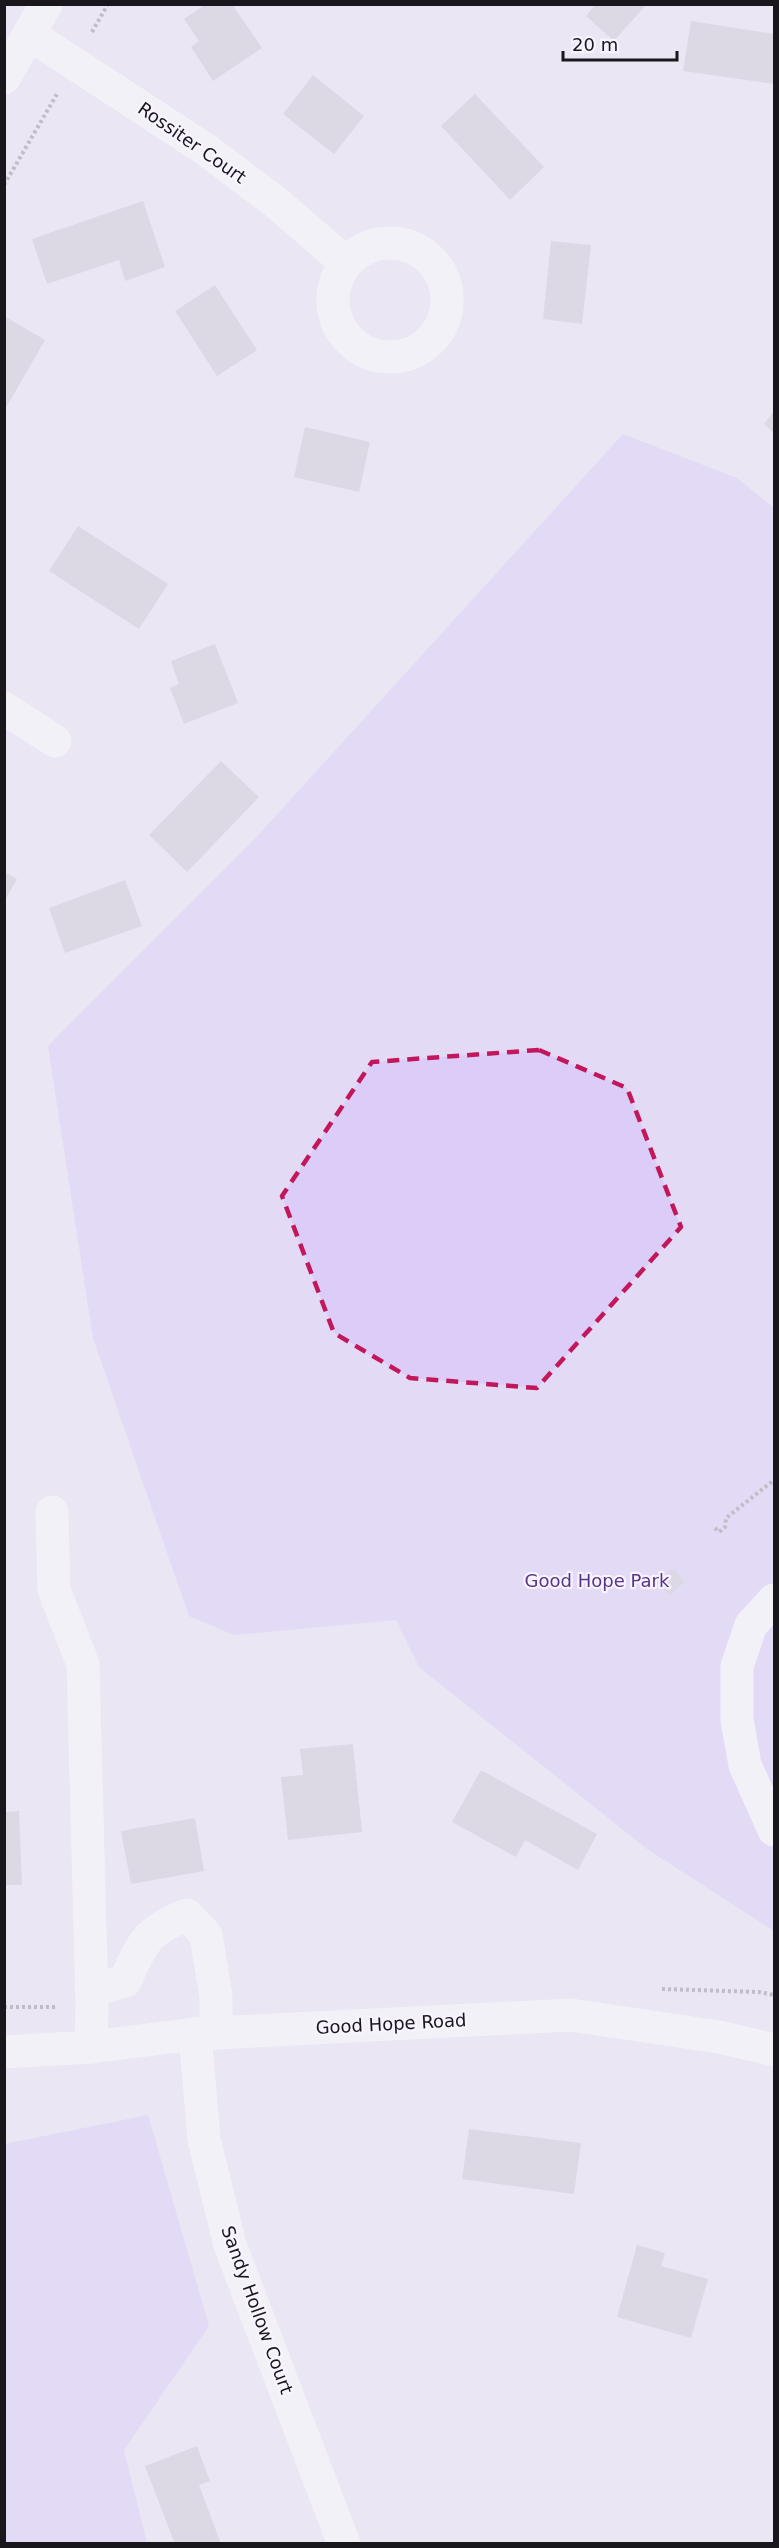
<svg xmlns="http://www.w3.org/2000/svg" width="779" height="2548" font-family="'DejaVu Sans',sans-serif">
<rect width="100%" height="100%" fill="#eae6f3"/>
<!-- green -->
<g fill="#dbcdf8">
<polygon points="623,434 737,478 774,508 774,1931 647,1849 419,1667 396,1620 234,1635 189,1616 93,1338 48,1046 252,842"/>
<polygon points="148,2115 209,2326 124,2450 147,2543 5,2543 5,2144"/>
</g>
<!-- building -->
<g fill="#cdc9d6">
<polygon points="206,4 232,4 262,48 213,81 191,47 199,41 184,19"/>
<polygon points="596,4 647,4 614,41 586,16"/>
<polygon points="691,21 774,34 774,84 683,71"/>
<polygon points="313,75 364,116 334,154 283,114"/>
<polygon points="475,94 544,167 510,200 441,126"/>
<polygon points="143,201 165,267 125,281 119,260 47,284 32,239"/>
<polygon points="551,241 591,245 582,324 543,319"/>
<polygon points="215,285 257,350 217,376 175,311"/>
<polygon points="4,316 45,340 4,411"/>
<polygon points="774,411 774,433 764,424"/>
<polygon points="305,427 370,442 359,492 294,477"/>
<polygon points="78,526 168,584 139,629 49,571"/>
<polygon points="215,644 238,703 184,724 170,688 179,684 171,661"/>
<polygon points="221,761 259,797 187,872 149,835"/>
<polygon points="4,872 17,879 4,902"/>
<polygon points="125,880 142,926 65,953 49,908"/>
<polygon points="674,1568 685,1582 669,1595 658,1580"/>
<polygon points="353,1744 362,1832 288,1840 281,1777 303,1775 300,1749"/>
<polygon points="481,1770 597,1834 578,1870 525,1840 516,1857 452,1822"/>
<polygon points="19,1811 22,1885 4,1885 4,1812"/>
<polygon points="195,1818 204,1871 131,1884 121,1831"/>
<polygon points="469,2129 581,2143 574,2194 462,2179"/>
<polygon points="637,2245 665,2253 661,2266 708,2279 691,2338 617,2317"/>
<polygon points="197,2446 210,2481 199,2485 221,2544 175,2544 145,2466"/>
</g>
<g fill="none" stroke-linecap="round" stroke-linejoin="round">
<!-- path -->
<g stroke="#8e8b94" stroke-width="4" stroke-dasharray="3 3" stroke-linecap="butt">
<polyline points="92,32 108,4"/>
<polyline points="4,185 57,94"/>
<polyline points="715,1528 719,1532 725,1527 726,1518 774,1480"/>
<polyline points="662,1989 759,1992 774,1995"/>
<polyline points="4,2007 55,2007"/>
</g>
<!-- minor -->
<g stroke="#fff" stroke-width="33">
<polyline points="29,34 205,149 278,204 346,263"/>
<polyline points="4,78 46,4"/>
<circle cx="390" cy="300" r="57"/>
<polyline points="4,708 55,741"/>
<polyline points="52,1512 54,1590 83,1664 92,2005 91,2047"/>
<polyline points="774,1600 751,1625 737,1666 737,1720 745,1765 774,1830"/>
<path d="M 91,1990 L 125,1981 C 143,1942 146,1931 187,1915 L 206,1935 L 216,1997 L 216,2033"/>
<polyline points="195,2034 204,2139 230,2245 344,2544"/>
<polyline points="4,2052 91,2047 195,2034 571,2015 719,2037 774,2050"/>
</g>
</g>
<!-- marked area -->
<path d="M0 0H779V2548H0ZM 539,1050 L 627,1088 L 681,1227 L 537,1388 L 410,1378 L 334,1333 L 282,1196 L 372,1062 Z" fill="#eae6f3" fill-opacity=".55" fill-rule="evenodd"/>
<path fill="none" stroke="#c2185b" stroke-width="4.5" stroke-dasharray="12 8" stroke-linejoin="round" d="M 539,1050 L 627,1088 L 681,1227 L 537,1388 L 410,1378 L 334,1333 L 282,1196 L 372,1062 Z"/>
<g text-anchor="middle" stroke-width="4.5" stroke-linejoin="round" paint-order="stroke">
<!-- street labels -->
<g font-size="18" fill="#19171c" stroke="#f7f4ff">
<text transform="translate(192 143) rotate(35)" y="6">Rossiter Court</text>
<text transform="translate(391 2024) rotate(-3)" y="6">Good Hope Road</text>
<text transform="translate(257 2310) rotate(70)" y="6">Sandy Hollow Court</text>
</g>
<!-- park labels -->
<g font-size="18" fill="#583586" stroke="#f7f4ff">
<text x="597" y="1587">Good Hope Park</text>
</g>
</g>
<!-- border -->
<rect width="779" height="2548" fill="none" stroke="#19171c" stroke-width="12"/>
<!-- scale -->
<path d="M563 51v9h114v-9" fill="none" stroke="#19171c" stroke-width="3"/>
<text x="572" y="51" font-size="18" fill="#19171c" stroke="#f7f4ff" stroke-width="4.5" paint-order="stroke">20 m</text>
</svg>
